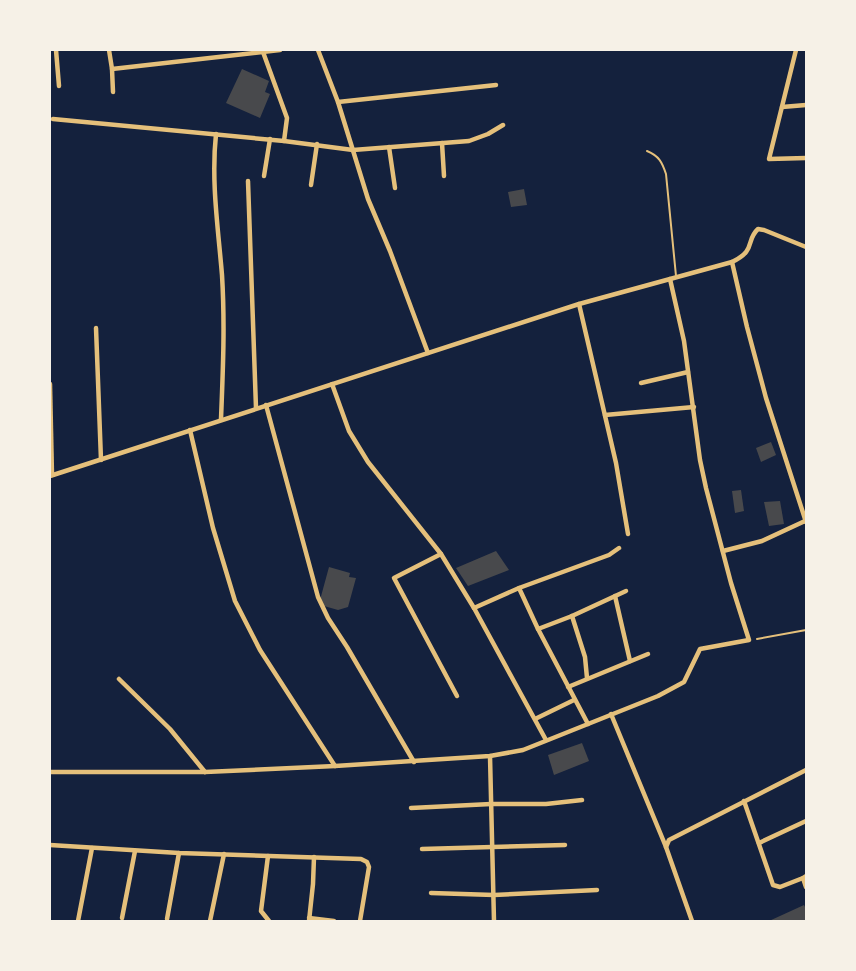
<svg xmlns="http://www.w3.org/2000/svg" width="856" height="971" font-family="Quicksand,sans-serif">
<rect width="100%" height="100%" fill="#14213d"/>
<!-- building -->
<g fill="#48494c">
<polygon points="242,69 269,81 265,92 270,94 260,118 226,103"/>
<polygon points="524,189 527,205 511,207 508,192"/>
<polygon points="771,442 776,455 761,462 756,448"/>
<polygon points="741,490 744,511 735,513 732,491"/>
<polygon points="780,501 784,524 769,526 764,502"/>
<polygon points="496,551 509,570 468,586 456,568"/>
<polygon points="329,567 350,573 349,577 356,578 348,607 338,610 324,606 320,600"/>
<polygon points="582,743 589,761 554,775 548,755"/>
<polygon points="804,905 806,909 806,921 769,921"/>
</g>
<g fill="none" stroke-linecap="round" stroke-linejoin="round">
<!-- path -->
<polyline stroke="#e5c07b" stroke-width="2" points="757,639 806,630"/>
<!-- service -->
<path stroke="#e5c07b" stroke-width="2" d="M 647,151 C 659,156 662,162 666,174 L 676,276"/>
<!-- minor -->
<g stroke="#e5c07b" stroke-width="4.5">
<polyline points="56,50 59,86"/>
<polyline points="109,50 112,69 113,92"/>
<polyline points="318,50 338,102 368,199 390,251 428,353"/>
<polyline points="796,50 769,159 806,158"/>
<polyline points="263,52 287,118 284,141"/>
<polyline points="112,69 280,50"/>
<polyline points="338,102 496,85"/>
<polyline points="782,107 806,105"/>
<polyline points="53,119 284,141 353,150 469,141 488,134 503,125"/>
<path d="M 216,134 C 211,181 218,227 222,275 C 225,324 223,370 221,419"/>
<polyline points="442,143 444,176"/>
<polyline points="389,147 395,188"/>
<polyline points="264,176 270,139"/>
<polyline points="248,181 256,408"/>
<polyline points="311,185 317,144"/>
<polyline points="732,262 747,327 766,398 806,522"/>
<polyline points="579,304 616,463 628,534"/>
<polyline points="96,328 101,460"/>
<polyline points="641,383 688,372"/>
<polyline points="50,384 52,475"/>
<polyline points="332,384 349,431 357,444 368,462 441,554 474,608 546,740"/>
<polyline points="266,405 318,597 328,618 347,647 414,762"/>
<polyline points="605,415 694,407"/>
<polyline points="190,430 213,528 235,601 260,650 335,766"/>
<path d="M 50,476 L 579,304 L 732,262 C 757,250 745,241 758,229 L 764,230 L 806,247"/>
<polyline points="723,551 762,541 805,521"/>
<polyline points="441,554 394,578 457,696"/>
<polyline points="519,588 538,629 588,724"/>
<polyline points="615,596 630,661"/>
<polyline points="474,608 519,588 609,555 619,548"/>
<polyline points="572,616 585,657 587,678"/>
<polyline points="538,629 572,616 626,591"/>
<polyline points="119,679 170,729 205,772"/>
<polyline points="568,687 648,654"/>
<polyline points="611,714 666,847 692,921"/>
<polyline points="535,719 574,700"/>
<polyline points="490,756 494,921"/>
<polyline points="50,772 205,772 335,766 490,756 523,750 658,696 684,682 700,649 749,640 731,583 706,488 700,460 684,341 670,279"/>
<polyline points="744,801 773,885 780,887 803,878"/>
<polyline points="411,808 491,804 546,804 582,800"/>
<polyline points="759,843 806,821"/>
<polyline points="50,845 179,853 361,859 367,862 369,867 360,921"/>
<polyline points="666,847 669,840 806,770"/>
<polyline points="422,849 565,845"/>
<polyline points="268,856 261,911 269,921"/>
<polyline points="806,876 803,878 806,887"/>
<polyline points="431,893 494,895 597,890"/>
<polyline points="122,918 135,851"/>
<polyline points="309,918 334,921"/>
<polyline points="167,919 179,853"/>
<polyline points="78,921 92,848"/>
<polyline points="210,921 224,854"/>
<polyline points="309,921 313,884 314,857"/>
</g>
</g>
<!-- border -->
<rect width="856" height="971" fill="none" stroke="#f6f1e7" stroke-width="102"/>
</svg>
